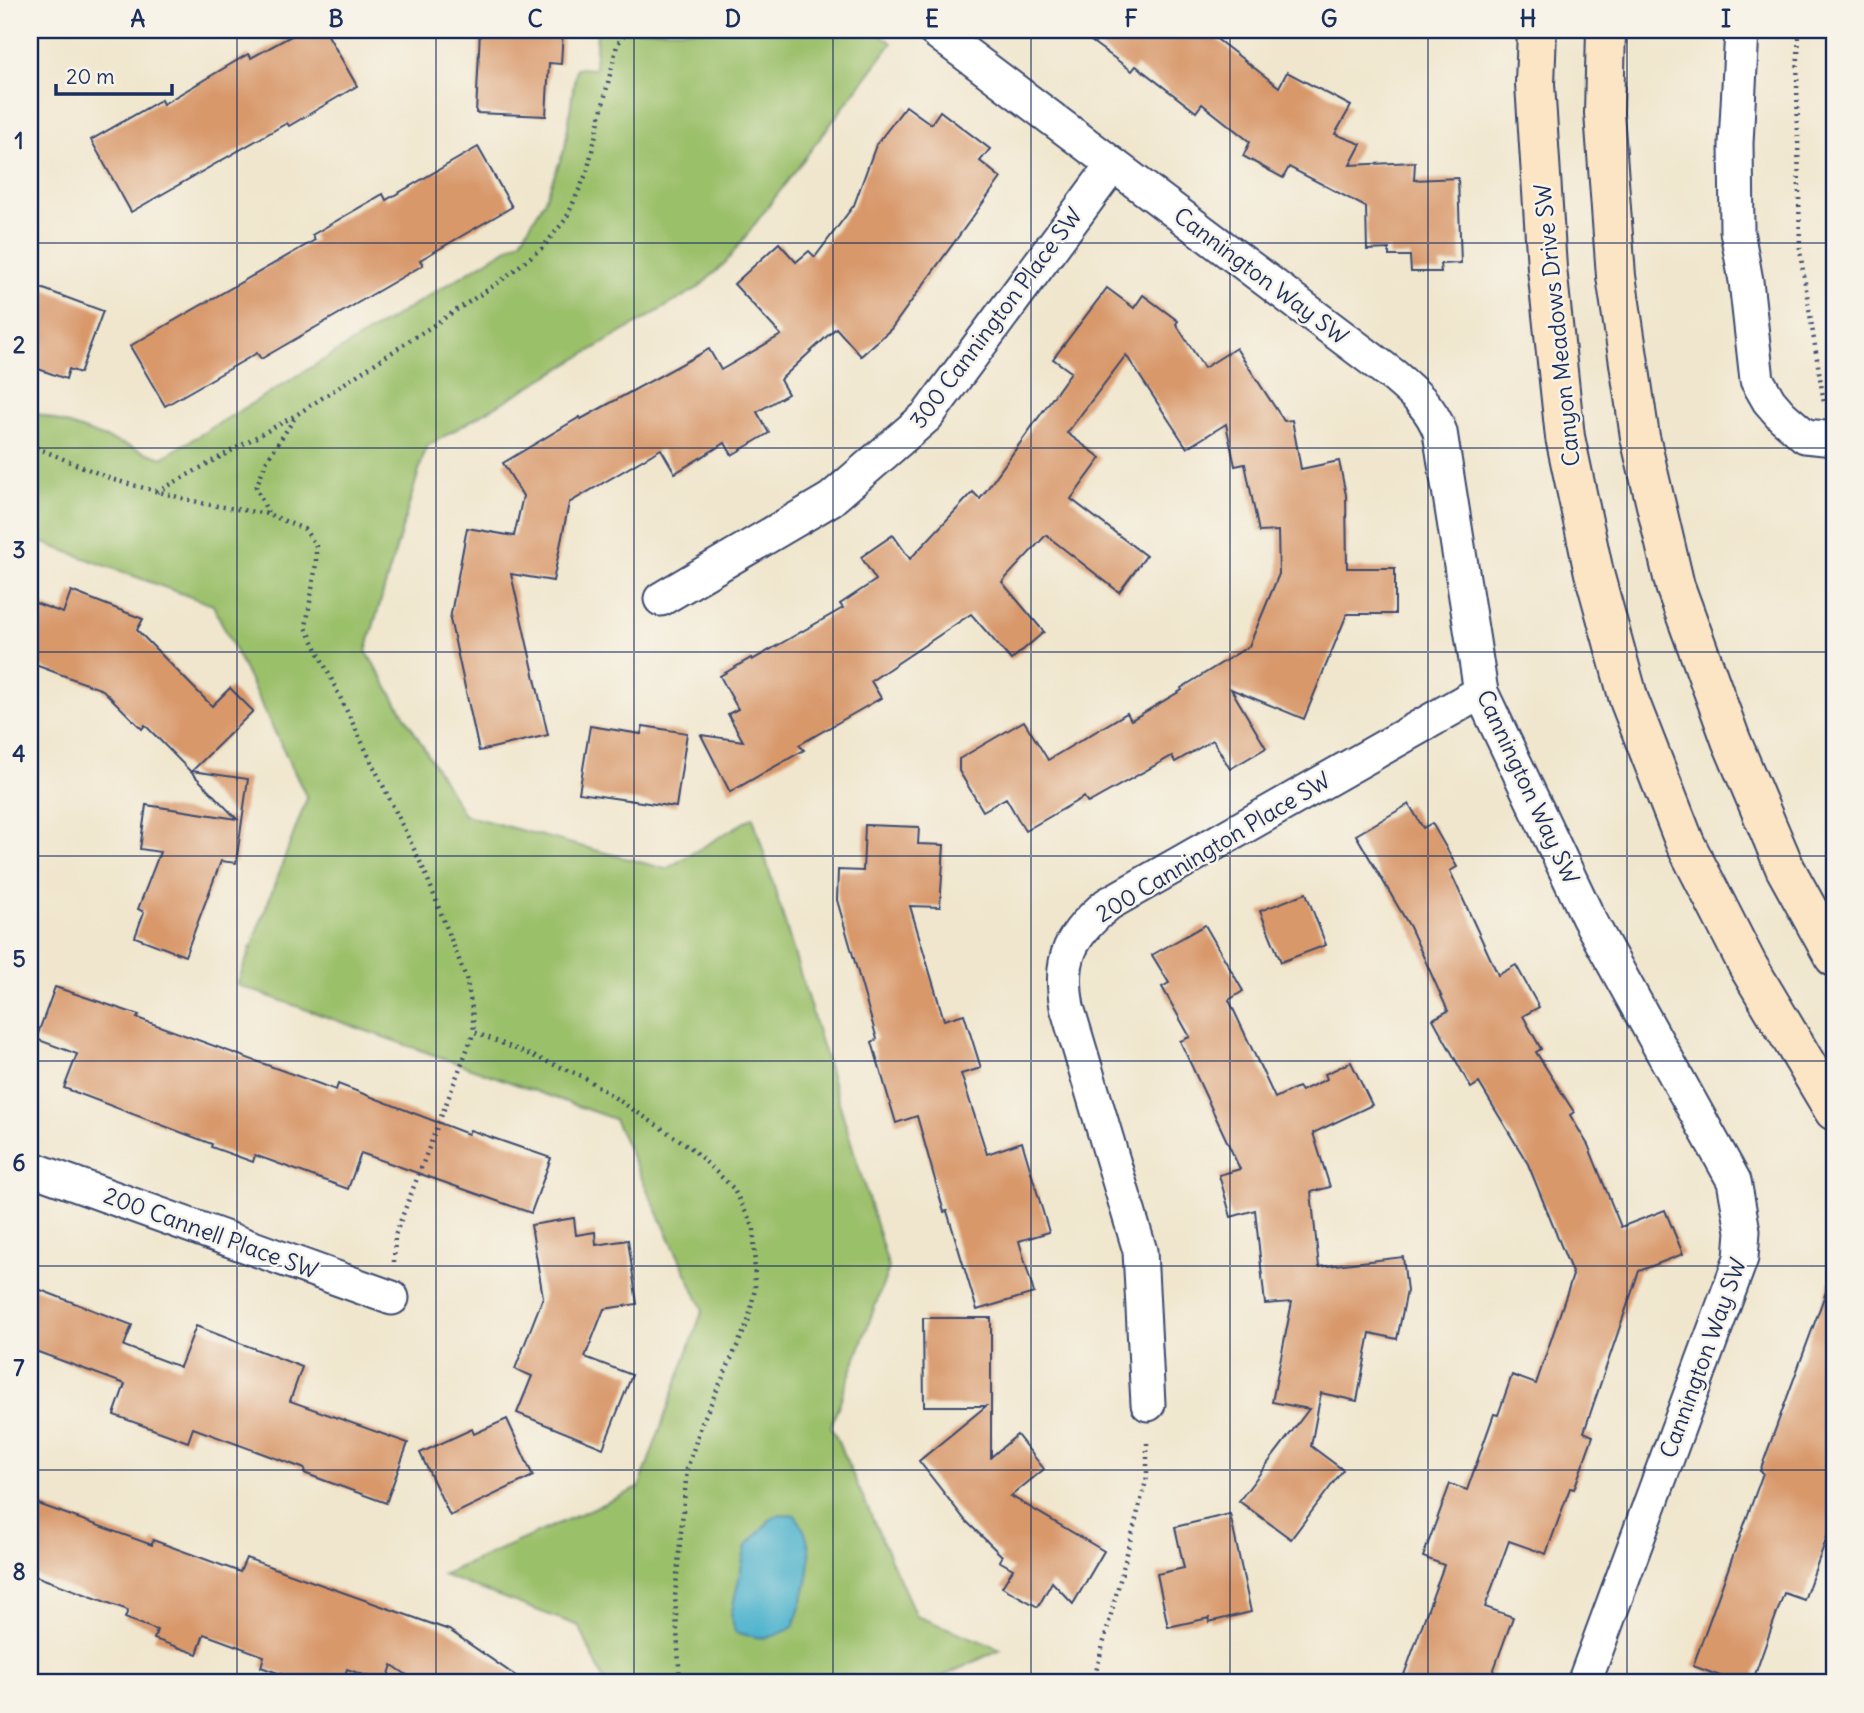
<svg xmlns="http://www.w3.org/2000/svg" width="1864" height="1713" font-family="Delius,sans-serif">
<rect width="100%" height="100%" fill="#f7f3e8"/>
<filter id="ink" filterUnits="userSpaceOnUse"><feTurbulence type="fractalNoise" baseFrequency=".0143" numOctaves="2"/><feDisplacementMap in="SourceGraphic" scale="14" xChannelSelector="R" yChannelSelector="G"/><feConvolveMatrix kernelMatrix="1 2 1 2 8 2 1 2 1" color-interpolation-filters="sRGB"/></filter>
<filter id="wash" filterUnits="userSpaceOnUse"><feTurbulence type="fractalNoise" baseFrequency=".00686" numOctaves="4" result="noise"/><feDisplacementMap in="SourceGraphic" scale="28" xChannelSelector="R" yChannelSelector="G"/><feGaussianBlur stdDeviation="1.57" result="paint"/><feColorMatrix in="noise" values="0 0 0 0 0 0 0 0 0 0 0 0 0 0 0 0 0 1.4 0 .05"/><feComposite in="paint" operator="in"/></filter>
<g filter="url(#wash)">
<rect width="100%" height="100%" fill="#f0e6cd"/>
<!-- green -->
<polygon fill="#9bc06a" stroke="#5b7864" stroke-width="2" points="597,30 874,30 892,43 726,262 698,288 426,447 366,651 464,815 666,869 753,817 889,1268 831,1426 916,1616 1001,1649 929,1683 605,1683 579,1626 442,1575 639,1488 703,1309 614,1119 237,985 307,798 213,605 30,538 30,411 162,458 521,240 544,202 565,148 576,68 595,69"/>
<!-- water -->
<path fill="#4eb3cd" stroke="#347196" stroke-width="2" d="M 780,1514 L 795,1515 C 822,1550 806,1590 793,1627 C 768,1641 763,1640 735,1632 L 731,1615 L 746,1546 L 770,1520 Z"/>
<g id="blocks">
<!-- building -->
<g fill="#d8986a">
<polygon points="302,30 325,30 357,86 289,126 287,123 131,212 91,140 161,100 163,104 248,54 251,58"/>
<polygon points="480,30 563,30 561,64 549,63 546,116 476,113"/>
<polygon points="1076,30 1205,30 1279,87 1287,72 1351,106 1335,134 1361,144 1350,165 1415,162 1414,180 1458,178 1461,263 1440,264 1441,272 1411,272 1410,256 1389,256 1389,249 1367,250 1366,207 1289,167 1283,178 1243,156 1250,142 1202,104 1196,112 1136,66 1132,71"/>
<polygon points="906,106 931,124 940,111 990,149 980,161 1001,178 891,329 861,356 836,328 780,380 788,394 757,412 769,433 732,455 725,443 675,473 661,449 569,503 553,581 511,574 548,735 479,751 450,619 467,528 514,536 523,496 503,463 580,417 581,419 709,349 721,370 781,335 734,284 779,243 796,262 809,251 815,257 854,205 876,145"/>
<polygon points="478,147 512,207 420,260 423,265 261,359 257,353 165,406 130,346 315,240 312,235 383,194 386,200"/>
<polygon points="30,284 103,311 80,373 69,369 66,379 30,366"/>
<polygon points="1107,288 1134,308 1143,295 1178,321 1176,324 1204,368 1236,348 1284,421 1292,420 1301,469 1339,461 1346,495 1347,568 1395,568 1395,614 1347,614 1304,719 1231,689 1266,748 1230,769 1213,740 1175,762 1172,756 1088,803 1084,797 1025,831 1006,798 983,811 959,771 959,759 1024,721 1048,760 1127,713 1131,720 1182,690 1181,688 1249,646 1279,574 1278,531 1259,532 1245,464 1235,466 1226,424 1187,448 1126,355 1067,433 1101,458 1071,499 1146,556 1119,592 1046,535 1002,582 1044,632 1011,660 971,614 871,681 881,698 799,745 804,750 730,792 701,735 743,741 728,714 738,709 720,676 751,658 752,660 843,608 840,604 876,580 861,557 893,535 910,559 973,492 980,499 1071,372 1053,359"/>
<polygon points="71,591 143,619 137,630 212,706 230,688 253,711 192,771 248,779 236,863 221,861 185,956 135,937 144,912 138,909 160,852 140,849 146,805 237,819 145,725 142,729 103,690 30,663 30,601 63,613"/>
<polygon points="590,726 641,734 643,726 687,733 676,807 579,793"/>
<polygon points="1409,804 1423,828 1432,823 1457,867 1450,871 1498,975 1516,965 1539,1007 1523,1016 1541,1049 1536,1052 1574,1112 1570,1115 1588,1145 1621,1227 1665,1210 1683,1254 1639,1271 1584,1432 1593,1436 1574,1489 1570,1488 1546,1554 1509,1541 1485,1607 1513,1617 1489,1683 1401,1683 1444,1565 1423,1557 1450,1484 1467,1490 1494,1414 1498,1415 1512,1375 1536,1384 1573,1275 1528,1164 1479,1083 1471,1088 1433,1019 1448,1011 1410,927 1356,835"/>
<polygon points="865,825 919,827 918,844 944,845 940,907 910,906 944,1020 964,1014 981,1068 961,1074 987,1154 1022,1142 1049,1232 1019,1241 1034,1293 977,1310 947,1211 944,1212 917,1116 896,1123 872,1042 877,1039 837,900 838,870 863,871"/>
<polygon points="1306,893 1326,945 1281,962 1260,911"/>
<polygon points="1205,925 1243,991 1229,1000 1275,1098 1298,1087 1301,1091 1327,1079 1325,1074 1351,1062 1372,1105 1313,1133 1330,1187 1311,1192 1319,1267 1403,1257 1407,1291 1397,1339 1370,1333 1357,1401 1321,1393 1311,1446 1343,1470 1291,1539 1239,1501 1309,1409 1272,1402 1292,1302 1265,1304 1255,1210 1231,1217 1219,1175 1240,1169 1180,1041 1190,1037 1162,987 1169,983 1152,955"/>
<polygon points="55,987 139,1015 137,1018 336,1090 338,1084 468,1134 470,1130 551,1158 531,1213 361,1153 348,1189 255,1155 253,1162 211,1147 212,1144 64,1088 77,1054 36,1039"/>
<polygon points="574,1218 576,1235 595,1232 596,1245 628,1240 637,1304 604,1309 585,1357 632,1375 603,1448 517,1413 532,1376 515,1369 543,1297 531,1225"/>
<polygon points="1830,1281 1834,1282 1834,1518 1804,1600 1784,1593 1752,1683 1739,1683 1693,1666 1763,1473 1760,1471"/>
<polygon points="30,1286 132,1325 124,1346 180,1367 196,1326 302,1367 290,1401 408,1443 386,1503 304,1473 305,1469 193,1428 188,1442 114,1415 125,1384 30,1349"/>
<polygon points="923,1318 991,1318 991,1457 1017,1435 1044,1469 1011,1496 1104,1551 1073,1604 1052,1582 1038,1607 1002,1587 1013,1569 999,1561 1002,1556 965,1520 919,1461 986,1406 924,1406"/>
<polygon points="507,1419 533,1476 450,1516 420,1453 472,1429 474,1434"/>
<polygon points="30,1501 152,1545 153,1540 240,1572 246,1558 449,1630 526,1683 419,1683 392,1665 386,1683 347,1669 342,1683 306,1683 261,1667 264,1656 204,1634 197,1654 154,1639 157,1630 125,1618 128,1610 30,1574"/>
<polygon points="1230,1514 1251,1612 1209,1622 1209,1618 1168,1627 1157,1574 1184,1568 1175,1527"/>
</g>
</g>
</g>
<g filter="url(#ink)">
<use href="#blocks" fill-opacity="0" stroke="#3b4a6f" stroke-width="2"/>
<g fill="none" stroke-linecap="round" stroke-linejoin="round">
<!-- street casing -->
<g stroke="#3b4a6f" stroke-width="37">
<g id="street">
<path d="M 934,30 L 1394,376 C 1414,393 1431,407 1440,432 L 1481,692 L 1588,917 L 1734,1181 L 1743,1231 L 1741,1258 L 1584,1683"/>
<polyline points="1742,30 1736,143 1737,231 1746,281 1757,380 1769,401 1782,416 1805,436 1834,439"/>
<polyline points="661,599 831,499 927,416 1112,166"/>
<polyline points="30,1168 392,1298"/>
<path d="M 1148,1404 L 1140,1251 L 1067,1007 C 1058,957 1071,935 1108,904 L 1481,692"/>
</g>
</g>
<!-- secondary casing -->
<g stroke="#3b4a6f" stroke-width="42">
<g id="secondary">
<polyline points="1537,30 1535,84 1547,268 1565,437 1594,573 1629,700 1685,843 1748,966 1834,1111"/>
<polyline points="1606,30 1604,113 1616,276 1640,437 1675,586 1731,740 1785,868 1834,957"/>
</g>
</g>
<!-- path -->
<g stroke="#3b4a6f" stroke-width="4.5" stroke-dasharray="2 5" stroke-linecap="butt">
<polyline points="1799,30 1797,82 1800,251 1824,403"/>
<polyline points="30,445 114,480 205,504 268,514 304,529 316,545 316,564 306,627 425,872 466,978 472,1008 474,1032 582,1076 690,1147 733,1188 754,1228 755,1289 748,1322 702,1423 687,1469 675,1596 680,1683"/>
<polyline points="1834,478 1831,489 1834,500"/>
<polyline points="157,492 296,415 498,283 542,248 566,219 587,172 617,45 627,30"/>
<polyline points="268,513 256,487 267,460 296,416"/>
<polyline points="394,1262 395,1235 474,1032"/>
<polyline points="1093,1683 1147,1477 1147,1439"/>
</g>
<!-- street -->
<use href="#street" stroke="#fff" stroke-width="33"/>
<!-- secondary -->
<use href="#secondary" stroke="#fce5c4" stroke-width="38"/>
</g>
</g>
<!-- grid -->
<path fill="none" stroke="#1b2f5e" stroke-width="2" stroke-opacity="0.55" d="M 237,30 L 237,1683M 436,30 L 436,1683M 634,30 L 634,1683M 833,30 L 833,1683M 1031,30 L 1031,1683M 1230,30 L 1230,1683M 1428,30 L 1428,1683M 1627,30 L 1627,1683M 30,243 L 1834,243M 30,448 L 1834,448M 30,652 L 1834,652M 30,856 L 1834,856M 30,1061 L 1834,1061M 30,1266 L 1834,1266M 30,1470 L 1834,1470"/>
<g text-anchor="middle" stroke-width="5" stroke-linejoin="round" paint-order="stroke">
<!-- street labels -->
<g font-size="23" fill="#1b2f5e" stroke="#f7f3e8">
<text transform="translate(1261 276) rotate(37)" y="8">Cannington Way SW</text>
<text transform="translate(996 318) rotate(-53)" y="8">300 Cannington Place SW</text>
<text transform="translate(1557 325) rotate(-96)" y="8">Canyon Meadows Drive SW</text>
<text transform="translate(1528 787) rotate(65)" y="8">Cannington Way SW</text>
<text transform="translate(1213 847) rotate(-31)" y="8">200 Cannington Place SW</text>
<text transform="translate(211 1233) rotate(20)" y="8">200 Cannell Place SW</text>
<text transform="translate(1703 1358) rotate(-70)" y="8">Cannington Way SW</text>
</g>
</g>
<!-- margin -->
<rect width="1864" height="1713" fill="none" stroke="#f7f3e8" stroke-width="77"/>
<!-- scale -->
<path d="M56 84v10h116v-10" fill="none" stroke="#1b2f5e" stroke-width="3.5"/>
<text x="66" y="84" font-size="21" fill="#1b2f5e" stroke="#f7f3e8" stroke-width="5" paint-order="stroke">20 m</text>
<rect x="38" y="38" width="1788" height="1636" fill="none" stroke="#1b2f5e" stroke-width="2.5"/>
<g font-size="23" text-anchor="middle" font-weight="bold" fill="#1b2f5e">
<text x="138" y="27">A</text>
<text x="336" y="27">B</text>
<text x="535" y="27">C</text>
<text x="733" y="27">D</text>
<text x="932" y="27">E</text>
<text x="1131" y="27">F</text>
<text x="1329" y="27">G</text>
<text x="1528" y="27">H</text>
<text x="1726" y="27">I</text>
<text x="19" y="149">1</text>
<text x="19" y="353">2</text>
<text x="19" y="558">3</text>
<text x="19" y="762">4</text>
<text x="19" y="967">5</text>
<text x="19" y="1171">6</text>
<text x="19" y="1376">7</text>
<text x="19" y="1580">8</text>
</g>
</svg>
